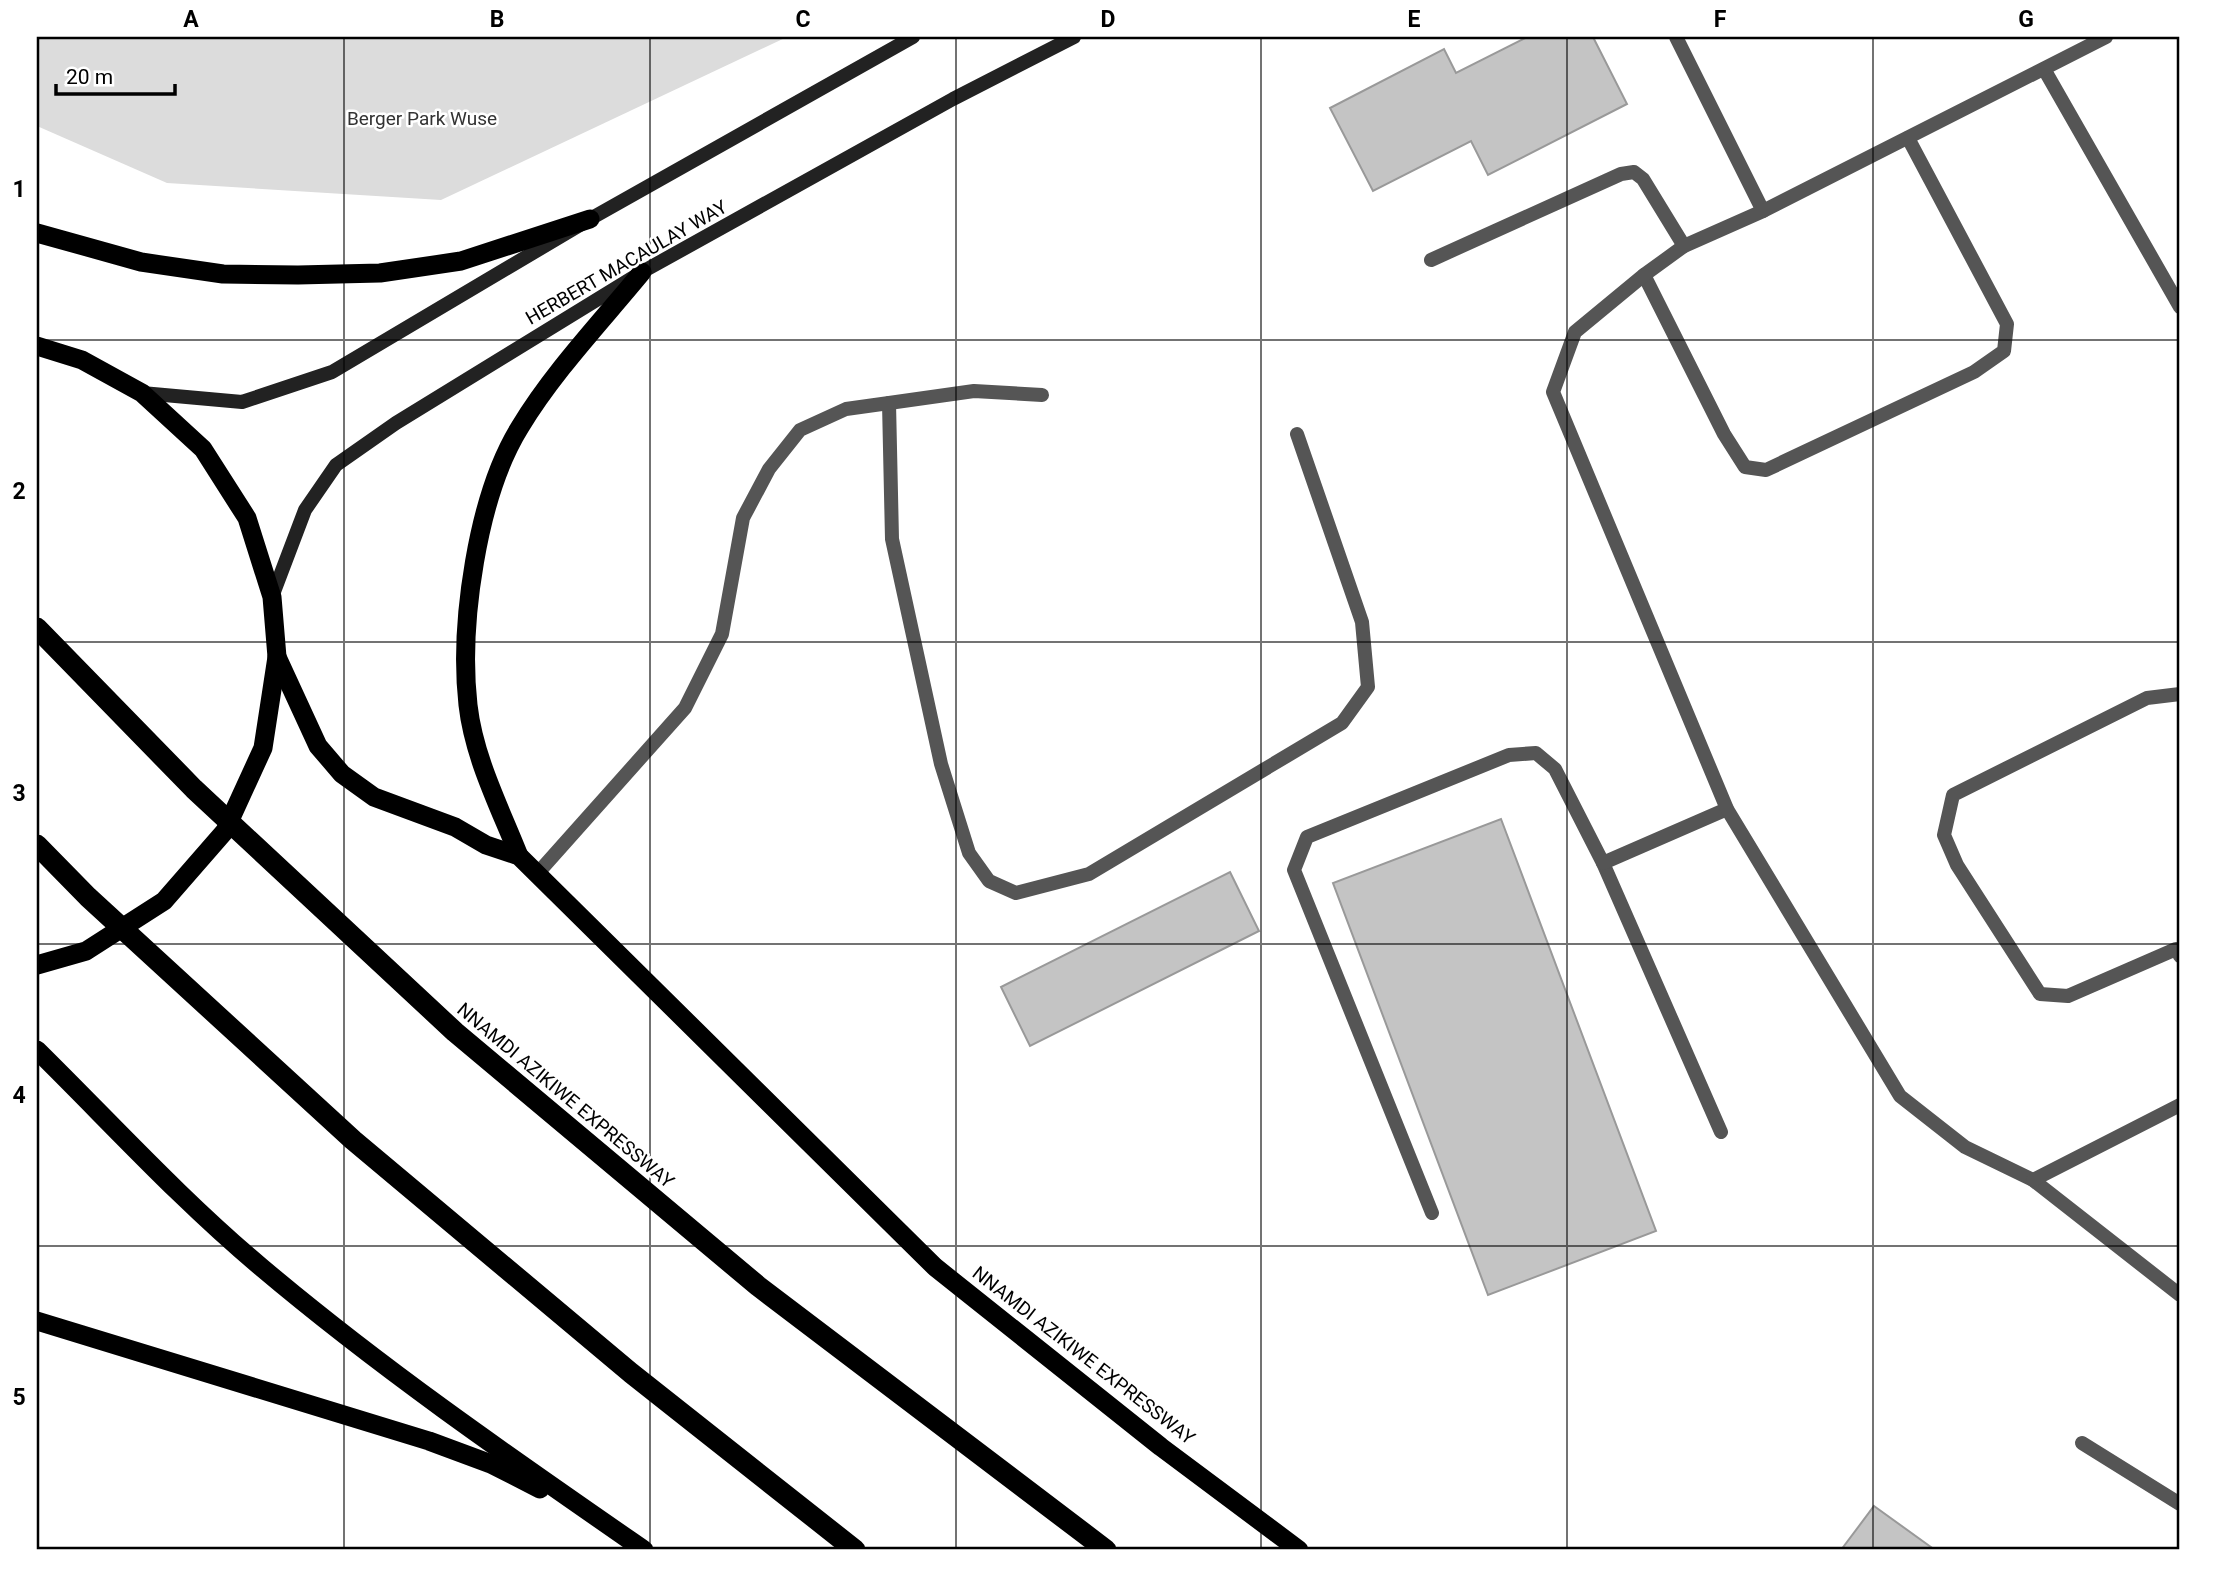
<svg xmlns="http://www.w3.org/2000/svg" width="2217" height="1587" font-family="Roboto,sans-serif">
<rect width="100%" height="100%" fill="#fff"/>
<!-- green -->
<polygon fill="#dcdcdc" points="37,37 787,37 441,200 167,183 37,126"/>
<!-- building -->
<g fill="#c4c4c4" stroke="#999" stroke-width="2">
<polygon points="1527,37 1593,37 1627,104 1488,175 1471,141 1373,191 1330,108 1444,49 1456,73"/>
<polygon points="1501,819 1656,1231 1488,1295 1333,883"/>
<polygon points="1230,872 1259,931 1030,1046 1001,987"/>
<polygon points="1874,1506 1935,1550 1841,1550"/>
</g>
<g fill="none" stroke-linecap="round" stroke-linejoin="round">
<!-- service -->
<g stroke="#555" stroke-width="14">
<polyline points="1676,37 1763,211"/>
<polyline points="2044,69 2180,307"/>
<polyline points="1431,260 1621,174 1634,172 1643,179 1684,246"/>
<polyline points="1644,275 1724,434 1745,467 1766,470 1974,372 2004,351 2007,324 1908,138"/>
<polyline points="889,403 892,539 941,764 969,853 989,881 1016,893 1089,874 1342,723 1368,687 1362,622 1297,434"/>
<polyline points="2180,694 2147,698 1953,795 1944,835 1957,865 2040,994 2068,996 2176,949 2180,956"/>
<polyline points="1603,863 1721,1132"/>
<polyline points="537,874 685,708 722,634 743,518 769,469 800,430 846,409 889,403 974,391 1042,395"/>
<polyline points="1432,1213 1294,870 1307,837 1509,755 1536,753 1555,769 1603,863 1727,809"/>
<polyline points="2082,1443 2180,1504"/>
</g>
<!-- minor -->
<g stroke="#555" stroke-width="14">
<polyline points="2106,37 1763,211 1684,246 1644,275 1575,332 1553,392 1727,809 1900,1096 1965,1147 2033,1180 2180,1295"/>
<polyline points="2033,1180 2180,1105"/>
</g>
<!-- secondary -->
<g stroke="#222" stroke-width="14">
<polyline points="142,393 242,402 332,372 590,219 913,37"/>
<polyline points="272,597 305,510 336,465 396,423 642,272 953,99 1074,37"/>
</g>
<!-- trunk -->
<g stroke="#000" stroke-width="19">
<polyline points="37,233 141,262 223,274 298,275 380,273 461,261 590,219"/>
<polyline points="37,346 82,360 142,393 203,449 247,518 272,597 277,657 263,748 225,831 164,901 86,951 37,965"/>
<polyline points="277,657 318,746 342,774 374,797 455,827 486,845 519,856 935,1267 1161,1447 1299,1550"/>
<path d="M 519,856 C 500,808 474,758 468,705 C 459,625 477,496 520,427 C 554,371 601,322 642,272"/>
<path d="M 37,1050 C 111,1123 181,1200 261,1267 C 383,1370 514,1460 644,1550"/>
<polyline points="37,1321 429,1441 491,1464 540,1489"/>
</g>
<!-- motorway -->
<g stroke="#000" stroke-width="21">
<polyline points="37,628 194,789 455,1032 758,1286 1106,1550"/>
<polyline points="37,845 88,897 353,1140 631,1373 855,1550"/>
</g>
</g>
<!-- grid -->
<path fill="none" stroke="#000" stroke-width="2" stroke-opacity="0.55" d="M 344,37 L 344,1550M 650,37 L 650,1550M 956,37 L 956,1550M 1261,37 L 1261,1550M 1567,37 L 1567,1550M 1873,37 L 1873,1550M 37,340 L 2180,340M 37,642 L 2180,642M 37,944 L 2180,944M 37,1246 L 2180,1246"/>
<g text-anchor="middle" stroke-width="5" stroke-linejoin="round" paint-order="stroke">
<!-- park labels -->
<g font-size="19" fill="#333" stroke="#fff">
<text x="422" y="125">Berger Park Wuse</text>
</g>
<!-- street labels -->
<g font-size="19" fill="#000" stroke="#fff">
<text transform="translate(626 262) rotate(-30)" y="7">HERBERT MACAULAY WAY</text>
<text transform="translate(566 1095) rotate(40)" y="7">NNAMDI AZIKIWE EXPRESSWAY</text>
<text transform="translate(1084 1355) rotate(38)" y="7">NNAMDI AZIKIWE EXPRESSWAY</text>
</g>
</g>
<!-- border -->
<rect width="2217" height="1587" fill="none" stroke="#ffffff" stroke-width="77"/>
<!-- scale -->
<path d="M56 84v10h119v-10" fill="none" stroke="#000000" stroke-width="3.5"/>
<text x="66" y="84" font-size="21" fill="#000000" stroke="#ffffff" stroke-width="5" paint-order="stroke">20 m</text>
<rect x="38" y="38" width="2140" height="1510" fill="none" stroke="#000" stroke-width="2.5"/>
<g font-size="23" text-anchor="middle" font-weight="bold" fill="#000">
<text x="191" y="27">A</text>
<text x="497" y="27">B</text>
<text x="803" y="27">C</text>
<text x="1108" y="27">D</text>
<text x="1414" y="27">E</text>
<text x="1720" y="27">F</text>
<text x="2026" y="27">G</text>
<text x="19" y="197">1</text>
<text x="19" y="499">2</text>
<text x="19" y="801">3</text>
<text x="19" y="1103">4</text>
<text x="19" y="1405">5</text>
</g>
</svg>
